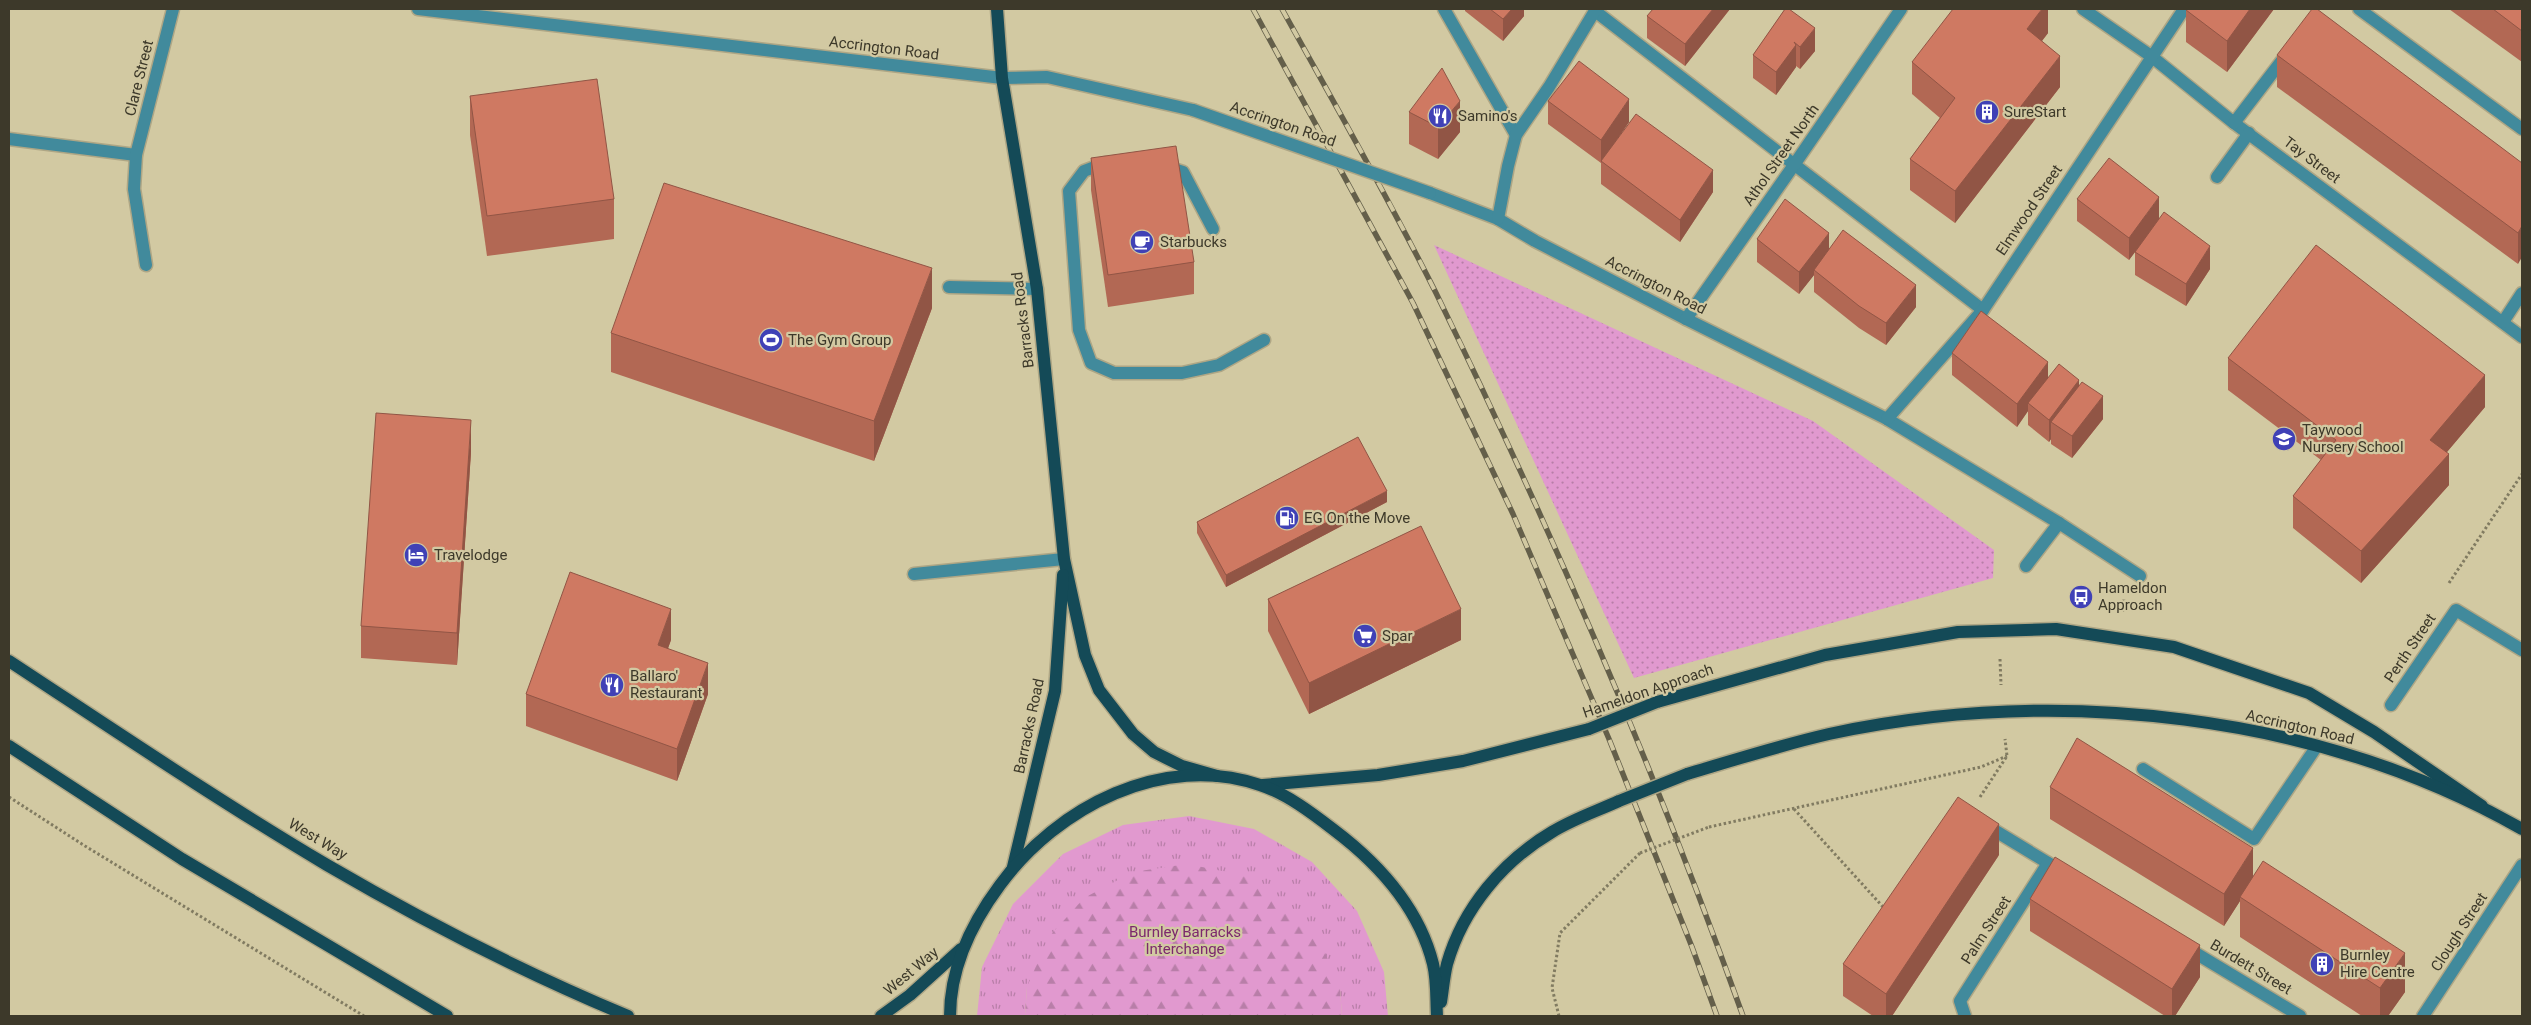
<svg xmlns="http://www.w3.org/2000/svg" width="2531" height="1025" font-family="Roboto,sans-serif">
<defs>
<pattern id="grass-tufts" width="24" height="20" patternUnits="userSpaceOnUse" patternTransform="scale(1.25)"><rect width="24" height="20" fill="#e199cf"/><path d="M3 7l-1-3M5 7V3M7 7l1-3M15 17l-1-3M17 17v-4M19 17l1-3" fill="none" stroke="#b87ea8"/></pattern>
<pattern id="forest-firs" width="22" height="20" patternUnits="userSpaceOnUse" patternTransform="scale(1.25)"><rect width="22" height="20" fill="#e199cf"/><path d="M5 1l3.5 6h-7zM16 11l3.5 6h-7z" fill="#b87ea8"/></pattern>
<pattern id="park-dots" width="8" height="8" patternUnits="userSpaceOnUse" patternTransform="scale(1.25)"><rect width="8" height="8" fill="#e199cf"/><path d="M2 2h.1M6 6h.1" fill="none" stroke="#b87ea8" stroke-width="1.8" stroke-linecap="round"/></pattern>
</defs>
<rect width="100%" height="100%" fill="#d2c9a2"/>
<!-- grass -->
<polygon fill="url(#grass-tufts)" points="1189,816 1254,829 1312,862 1357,911 1384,972 1388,1016 1342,1016 1340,989 1027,987 1025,1016 977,1016 982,967 1013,904 1063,854 1123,825"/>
<!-- forest -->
<polygon fill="url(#forest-firs)" points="1187,864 1242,875 1289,904 1321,943 1340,989 1342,1016 1025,1016 1027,987 1048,938 1084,898 1133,872"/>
<!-- park -->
<polygon fill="url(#park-dots)" points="1434,245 1813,421 1994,550 1993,578 1634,678"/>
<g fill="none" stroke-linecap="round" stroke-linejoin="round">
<!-- minor casing -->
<g stroke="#aea685" stroke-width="15">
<g id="minor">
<polyline points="418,9 1002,78 1047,77 1193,110"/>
<polyline points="1444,9 1516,135"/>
<polyline points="2083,9 2151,56 2234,123 2522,337"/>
<polyline points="2359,9 2522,129"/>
<polyline points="1595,11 1983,310"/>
<polyline points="2234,123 2287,54"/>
<polyline points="9,139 136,155"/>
<polyline points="1105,163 1084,171 1069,191 1079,330 1091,363 1114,373 1182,373 1219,365 1264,340"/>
<polyline points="1164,166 1183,172 1213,229"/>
<polyline points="2217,177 2249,133"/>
<polyline points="1430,193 1498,219 1535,241 1686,319 1887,419 2059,523"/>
<polyline points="1498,219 1508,166 1516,135 1549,87 1596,9"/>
<polyline points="146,265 134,189 136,155 173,9"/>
<polyline points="949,287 1037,289"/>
<polyline points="1686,319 1794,165 1901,9"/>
<polyline points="2503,322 2522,293"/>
<polyline points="1887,419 1983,310 2184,9"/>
<polyline points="2026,566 2059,523 2140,576"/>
<polyline points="914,574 1064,559"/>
<polyline points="2391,705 2456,610 2522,650"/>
<polyline points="2143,769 2254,839 2317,746"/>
<polyline points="1984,824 2063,872"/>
<polyline points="2187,948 2300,1016"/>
<polyline points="1965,1016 1960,1001 2048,863"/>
<polyline points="2423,1016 2522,865"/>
</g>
</g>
<!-- major casing -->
<g stroke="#aea685" stroke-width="15">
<g id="major">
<polyline points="997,9 1002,78 1037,289 1064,559 1085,655 1099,690 1133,734 1154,752 1182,766 1217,776"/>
<path d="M 9,661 C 114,730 219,801 327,865 C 423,921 525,973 628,1016"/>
<polyline points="1657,702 1825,655 1958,632 2056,629 2174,647 2309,693 2374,732 2482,806"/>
<polyline points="9,746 182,859 447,1016"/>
<path d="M 1687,774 C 1734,760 1781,745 1829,734 C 2057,685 2318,713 2522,829"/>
<polyline points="1263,785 1378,775 1463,761 1589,729"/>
<polyline points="1013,867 1055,691 1063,575"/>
<path d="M 1441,1002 C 1443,990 1444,976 1447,964 C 1463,908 1503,861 1552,832 C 1573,819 1597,811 1619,801"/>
<polyline points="881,1016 910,995 961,949"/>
<path d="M 950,1016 C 950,967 971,924 1000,885 C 1057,807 1163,752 1260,785 C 1287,794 1312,813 1334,830 C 1379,864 1419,908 1433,964 C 1437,980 1436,999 1437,1016"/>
</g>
</g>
<!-- path -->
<g stroke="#817b61" stroke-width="3" stroke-dasharray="2.5 2.5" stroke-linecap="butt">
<polyline points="2449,583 2522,474"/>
<polyline points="2123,612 2124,599"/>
<polyline points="2000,659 2001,685"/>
<polyline points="9,797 85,846 364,1016"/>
<polyline points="1980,797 2007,756 2005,739"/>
<polyline points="1794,809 1884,908"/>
<polyline points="1709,827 1981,767 2007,756"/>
<polyline points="1559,1016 1552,988 1560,933 1640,853"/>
</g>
<!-- minor -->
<use href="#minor" stroke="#418a9c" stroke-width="12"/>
<!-- major -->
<use href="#major" stroke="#144a57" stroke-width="12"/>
<!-- rail casing -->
<g stroke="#645f4a" stroke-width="5.5">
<g id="rail">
<polyline points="1253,9 1413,303 1513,514 1609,739 1692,947 1717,1016"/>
<path d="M 1282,9 C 1334,103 1388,197 1436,293 C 1551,528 1655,770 1743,1016"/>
</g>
</g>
<!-- rail -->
<use href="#rail" stroke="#d2c9a2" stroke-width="4" stroke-dasharray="11" stroke-linecap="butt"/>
<!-- minor-bridge casing -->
<g stroke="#aea685" stroke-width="15" stroke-linecap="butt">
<polyline id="minor-bridge" points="1193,110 1430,193"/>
</g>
<!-- major-bridge casing -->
<g stroke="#aea685" stroke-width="15" stroke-linecap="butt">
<g id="major-bridge">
<polyline points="1589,729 1657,702"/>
<polyline points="1619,801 1687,774"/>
</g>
</g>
<!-- path-bridge -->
<polyline stroke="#817b61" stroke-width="3" stroke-dasharray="2.5 2.5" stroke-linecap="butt" points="1640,853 1709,827"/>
<!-- minor-bridge -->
<use href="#minor-bridge" stroke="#418a9c" stroke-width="12"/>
<!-- major-bridge -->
<use href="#major-bridge" stroke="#144a57" stroke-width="12"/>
</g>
<!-- wall -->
<g fill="#b26854">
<polygon points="1465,9 1524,9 1524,16 1503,41 1465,11"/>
<polygon points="1730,9 1685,66 1647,38 1647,16"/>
<polygon points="1785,9 1815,51 1800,69 1796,66 1796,67 1776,95 1753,78 1753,55"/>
<polygon points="2048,9 2048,33 2042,41 2060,87 1955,223 1910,190 1910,159 1940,118 1912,94 1912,62"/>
<polygon points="2187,9 2274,9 2227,72 2186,42 2186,10"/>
<polygon points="2449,9 2522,9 2522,62"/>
<polygon points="2277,55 2522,163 2518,264 2277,87"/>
<polygon points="470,96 614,199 614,239 487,256 470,135"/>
<polygon points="1548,101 1629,122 1616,141 1713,192 1680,242 1601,184 1601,163 1548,124"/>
<polygon points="1409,112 1460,132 1438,159 1409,144"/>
<polygon points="1091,158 1194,262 1194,294 1108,307 1091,190"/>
<polygon points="2077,199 2159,219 2210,269 2186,306 2135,275 2135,252 2156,224 2129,260 2077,221"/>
<polygon points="1757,239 1829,249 1916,307 1886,345 1859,328 1814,292 1814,275 1799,294 1757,262"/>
<polygon points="932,308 874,461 611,372 611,333"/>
<polygon points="1952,353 2079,386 2103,419 2072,458 2051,444 2051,439 2049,442 2028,425 2028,411 2017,427 1952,375"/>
<polygon points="2228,358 2485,407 2447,452 2449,485 2361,583 2293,528 2293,496 2321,460 2228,390"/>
<polygon points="471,452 457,665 361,658 361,626"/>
<polygon points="1387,502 1226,587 1197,533 1197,522"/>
<polygon points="1268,599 1461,640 1309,714 1268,631"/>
<polygon points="671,640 668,648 708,694 677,781 526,726 526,694"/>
<polygon points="2050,787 2253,876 2405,992 2388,1016 2362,1016 2240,937 2240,901 2224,926 2050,819"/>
<polygon points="1999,855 1892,1016 1873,1016 1843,996 1843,964"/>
<polygon points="2030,899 2200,977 2175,1016 2165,1016 2030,931"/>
</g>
<!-- shaded-wall -->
<g fill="#915545">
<polygon points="1512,9 1524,9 1524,16 1503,41 1503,19"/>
<polygon points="1713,9 1730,9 1685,66 1685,44"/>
<polygon points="2042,9 2048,9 2048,33 2027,60 2027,29"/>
<polygon points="2250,9 2274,9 2227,72 2227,41"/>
<polygon points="1815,28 1815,51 1800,69 1800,47"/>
<polygon points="1796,45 1796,67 1776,95 1776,72"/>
<polygon points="2060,56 2060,87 1955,223 1955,191"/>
<polygon points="1629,99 1629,122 1601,163 1601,140"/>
<polygon points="1460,101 1460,132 1438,159 1438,127"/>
<polygon points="1713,170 1713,192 1680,242 1680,220"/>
<polygon points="2159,197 2159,220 2129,260 2129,238"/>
<polygon points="2522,226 2522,257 2518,264 2518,233"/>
<polygon points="1829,233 1829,255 1814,270 1814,275 1799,294 1799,272"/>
<polygon points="2210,246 2210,269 2186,306 2186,284"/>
<polygon points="932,268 932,308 874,461 874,421"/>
<polygon points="1916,285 1916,307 1886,345 1886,323"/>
<polygon points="2048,362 2048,384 2028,403 2028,411 2017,427 2017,404"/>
<polygon points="2485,375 2485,407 2430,472 2430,440"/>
<polygon points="2079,380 2079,402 2051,422 2051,439 2049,442 2049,420"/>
<polygon points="2103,396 2103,419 2072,458 2072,436"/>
<polygon points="471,420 471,452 457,665 457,633"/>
<polygon points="2449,454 2449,485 2361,583 2361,551"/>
<polygon points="1387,491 1387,502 1226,587 1226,575"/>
<polygon points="671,609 671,640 658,676 658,645"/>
<polygon points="1461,609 1461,640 1309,714 1309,683"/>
<polygon points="708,663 708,694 677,781 677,749"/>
<polygon points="1999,824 1999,855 1892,1016 1886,1016 1886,994"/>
<polygon points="2253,848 2253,880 2240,897 2240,901 2224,926 2224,894"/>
<polygon points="2200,945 2200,977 2175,1016 2172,1016 2172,989"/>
<polygon points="2405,953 2405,992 2388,1016 2380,1016 2380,988"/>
</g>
<!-- building -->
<g fill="#cf7962" stroke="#915545">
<polygon points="1490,9 1512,9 1503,19"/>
<polygon points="1653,9 1713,9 1685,44 1647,16"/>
<polygon points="1785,9 1789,9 1815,28 1800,47 1794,42 1796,45 1776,72 1753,55"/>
<polygon points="1953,9 2042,9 2027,29 2060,56 1955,191 1910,159 1955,98 1912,62"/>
<polygon points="2187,9 2250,9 2227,41 2186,10"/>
<polygon points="2312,9 2317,9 2522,163 2522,226 2518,233 2277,55"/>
<polygon points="2493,9 2522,9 2522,31"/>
<polygon points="1579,61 1629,99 1601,140 1548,101"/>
<polygon points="1442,68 1460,101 1438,127 1409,112"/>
<polygon points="597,79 614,199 487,216 470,96"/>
<polygon points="1636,114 1713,170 1680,220 1601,161"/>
<polygon points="1176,146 1194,262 1108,275 1091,158"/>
<polygon points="2109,158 2159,197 2129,238 2077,199"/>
<polygon points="664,183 932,268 874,421 611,333"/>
<polygon points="1785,199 1829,233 1799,272 1757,239"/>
<polygon points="2164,212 2210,246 2186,284 2135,252"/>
<polygon points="1843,230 1916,285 1886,323 1859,306 1814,270"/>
<polygon points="2316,245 2485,375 2430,440 2449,454 2361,551 2293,496 2336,440 2228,358"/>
<polygon points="1981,311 2048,362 2017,404 1952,353"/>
<polygon points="2059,364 2079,380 2049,420 2028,403"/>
<polygon points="2082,382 2103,396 2072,436 2051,422"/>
<polygon points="376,413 471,420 457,633 361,626"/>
<polygon points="1358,437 1387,491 1226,575 1197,522"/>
<polygon points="1421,526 1461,609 1309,683 1268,599"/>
<polygon points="570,572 671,609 658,645 708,663 677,749 526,694"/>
<polygon points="2077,738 2253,848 2224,894 2050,787"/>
<polygon points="1958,797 1999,824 1886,994 1843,964"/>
<polygon points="2055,857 2200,945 2172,989 2030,899"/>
<polygon points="2263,861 2405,953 2380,988 2240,897"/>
</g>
<!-- icons -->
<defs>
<g id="building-disc" transform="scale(1.25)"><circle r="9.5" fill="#4041b6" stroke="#d2c9a2"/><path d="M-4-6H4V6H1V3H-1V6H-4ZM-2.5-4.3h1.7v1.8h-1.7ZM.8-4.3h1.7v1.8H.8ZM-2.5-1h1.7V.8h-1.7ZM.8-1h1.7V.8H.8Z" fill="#fff"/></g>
<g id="restaurant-disc" transform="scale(1.25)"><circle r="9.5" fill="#4041b6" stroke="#d2c9a2"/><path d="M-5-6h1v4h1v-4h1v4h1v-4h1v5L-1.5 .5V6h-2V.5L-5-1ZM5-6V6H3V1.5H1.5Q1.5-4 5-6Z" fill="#fff"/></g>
<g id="cafe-disc" transform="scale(1.25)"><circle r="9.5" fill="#4041b6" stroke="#d2c9a2"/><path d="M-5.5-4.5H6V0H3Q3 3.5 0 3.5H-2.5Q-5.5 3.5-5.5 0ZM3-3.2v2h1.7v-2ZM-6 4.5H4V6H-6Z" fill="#fff"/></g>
<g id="stadium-disc" transform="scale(1.25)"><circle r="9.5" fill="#4041b6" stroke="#d2c9a2"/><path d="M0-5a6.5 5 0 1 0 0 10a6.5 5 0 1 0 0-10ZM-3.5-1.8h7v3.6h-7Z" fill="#fff"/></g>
<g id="school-disc" transform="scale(1.25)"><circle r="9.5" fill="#4041b6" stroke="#d2c9a2"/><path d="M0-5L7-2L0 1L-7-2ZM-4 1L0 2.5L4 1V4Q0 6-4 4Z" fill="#fff"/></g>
<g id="fuel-disc" transform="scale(1.25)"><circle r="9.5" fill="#4041b6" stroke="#d2c9a2"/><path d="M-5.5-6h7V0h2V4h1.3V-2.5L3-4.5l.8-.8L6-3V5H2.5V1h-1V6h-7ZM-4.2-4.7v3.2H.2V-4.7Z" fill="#fff"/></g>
<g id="hotel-disc" transform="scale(1.25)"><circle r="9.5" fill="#4041b6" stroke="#d2c9a2"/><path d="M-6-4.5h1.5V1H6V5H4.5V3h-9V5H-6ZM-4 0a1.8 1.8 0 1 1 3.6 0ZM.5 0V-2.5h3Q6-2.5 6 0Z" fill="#fff"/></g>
<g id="bus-disc" transform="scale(1.25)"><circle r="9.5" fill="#4041b6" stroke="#d2c9a2"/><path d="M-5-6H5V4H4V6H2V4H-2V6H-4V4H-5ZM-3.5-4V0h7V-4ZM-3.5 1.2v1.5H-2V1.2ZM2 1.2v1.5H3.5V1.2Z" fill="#fff"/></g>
<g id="supermarket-disc" transform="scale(1.25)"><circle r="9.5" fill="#4041b6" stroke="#d2c9a2"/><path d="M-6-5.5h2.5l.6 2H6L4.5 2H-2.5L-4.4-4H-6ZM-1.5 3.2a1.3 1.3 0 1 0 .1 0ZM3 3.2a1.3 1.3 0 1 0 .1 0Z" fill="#fff"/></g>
</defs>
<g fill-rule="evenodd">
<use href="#building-disc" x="1987" y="112"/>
<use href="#restaurant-disc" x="1440" y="116"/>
<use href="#cafe-disc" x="1142" y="242"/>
<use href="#stadium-disc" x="771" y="340"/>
<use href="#school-disc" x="2284" y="439"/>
<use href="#fuel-disc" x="1287" y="518"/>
<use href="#hotel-disc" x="416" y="555"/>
<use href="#bus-disc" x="2081" y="597"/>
<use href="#supermarket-disc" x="1365" y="636"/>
<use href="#restaurant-disc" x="612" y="685"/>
<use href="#building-disc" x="2322" y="964"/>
</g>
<g text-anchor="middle" stroke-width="4.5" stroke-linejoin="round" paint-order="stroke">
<!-- street labels -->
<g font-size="15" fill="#3d392a" stroke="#d2c9a2">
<text transform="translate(884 48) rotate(7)" y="5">Accrington Road</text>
<text transform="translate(139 78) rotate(-76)" y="5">Clare Street</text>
<text transform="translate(1283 124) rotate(19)" y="5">Accrington Road</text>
<text transform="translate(1781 155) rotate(-55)" y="5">Athol Street North</text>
<text transform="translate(2312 160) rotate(37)" y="5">Tay Street</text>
<text transform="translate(2029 210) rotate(-56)" y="5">Elmwood Street</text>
<text transform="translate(1656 285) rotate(27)" y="5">Accrington Road</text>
<text transform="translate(1023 320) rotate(-97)" y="5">Barracks Road</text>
<text transform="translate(2410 648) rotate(-56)" y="5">Perth Street</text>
<text transform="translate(1648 691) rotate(-19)" y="5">Hameldon Approach</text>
<text transform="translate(1029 726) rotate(-78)" y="5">Barracks Road</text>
<text transform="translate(2300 727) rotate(13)" y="5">Accrington Road</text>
<text transform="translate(318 839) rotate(31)" y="5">West Way</text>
<text transform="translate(1986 930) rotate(-57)" y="5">Palm Street</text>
<text transform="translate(2459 932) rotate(-57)" y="5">Clough Street</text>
<text transform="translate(2251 967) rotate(31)" y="5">Burdett Street</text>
<text transform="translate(911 971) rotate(-40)" y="5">West Way</text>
</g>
<!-- poi labels -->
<g font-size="15" fill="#3d392a" stroke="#d2c9a2" text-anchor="start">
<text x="2004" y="117">SureStart</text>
<text x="1458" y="121">Samino's</text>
<text x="1160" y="247">Starbucks</text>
<text x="788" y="345">The Gym Group</text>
<text x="2302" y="435">Taywood<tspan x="2302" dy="17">Nursery School</tspan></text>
<text x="1304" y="523">EG On the Move</text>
<text x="434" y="560">Travelodge</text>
<text x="2098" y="593">Hameldon<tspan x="2098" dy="17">Approach</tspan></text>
<text x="1382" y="641">Spar</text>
<text x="630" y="681">Ballaro'<tspan x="630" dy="17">Restaurant</tspan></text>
<text x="2340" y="960">Burnley<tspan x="2340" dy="17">Hire Centre</tspan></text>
</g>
<!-- park labels -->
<g font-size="15" fill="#7c286d" stroke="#d2c9a2">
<text x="1185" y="937">Burnley Barracks<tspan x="1185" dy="17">Interchange</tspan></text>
</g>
</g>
<!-- border -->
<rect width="2531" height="1025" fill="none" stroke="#3d392a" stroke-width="20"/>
</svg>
